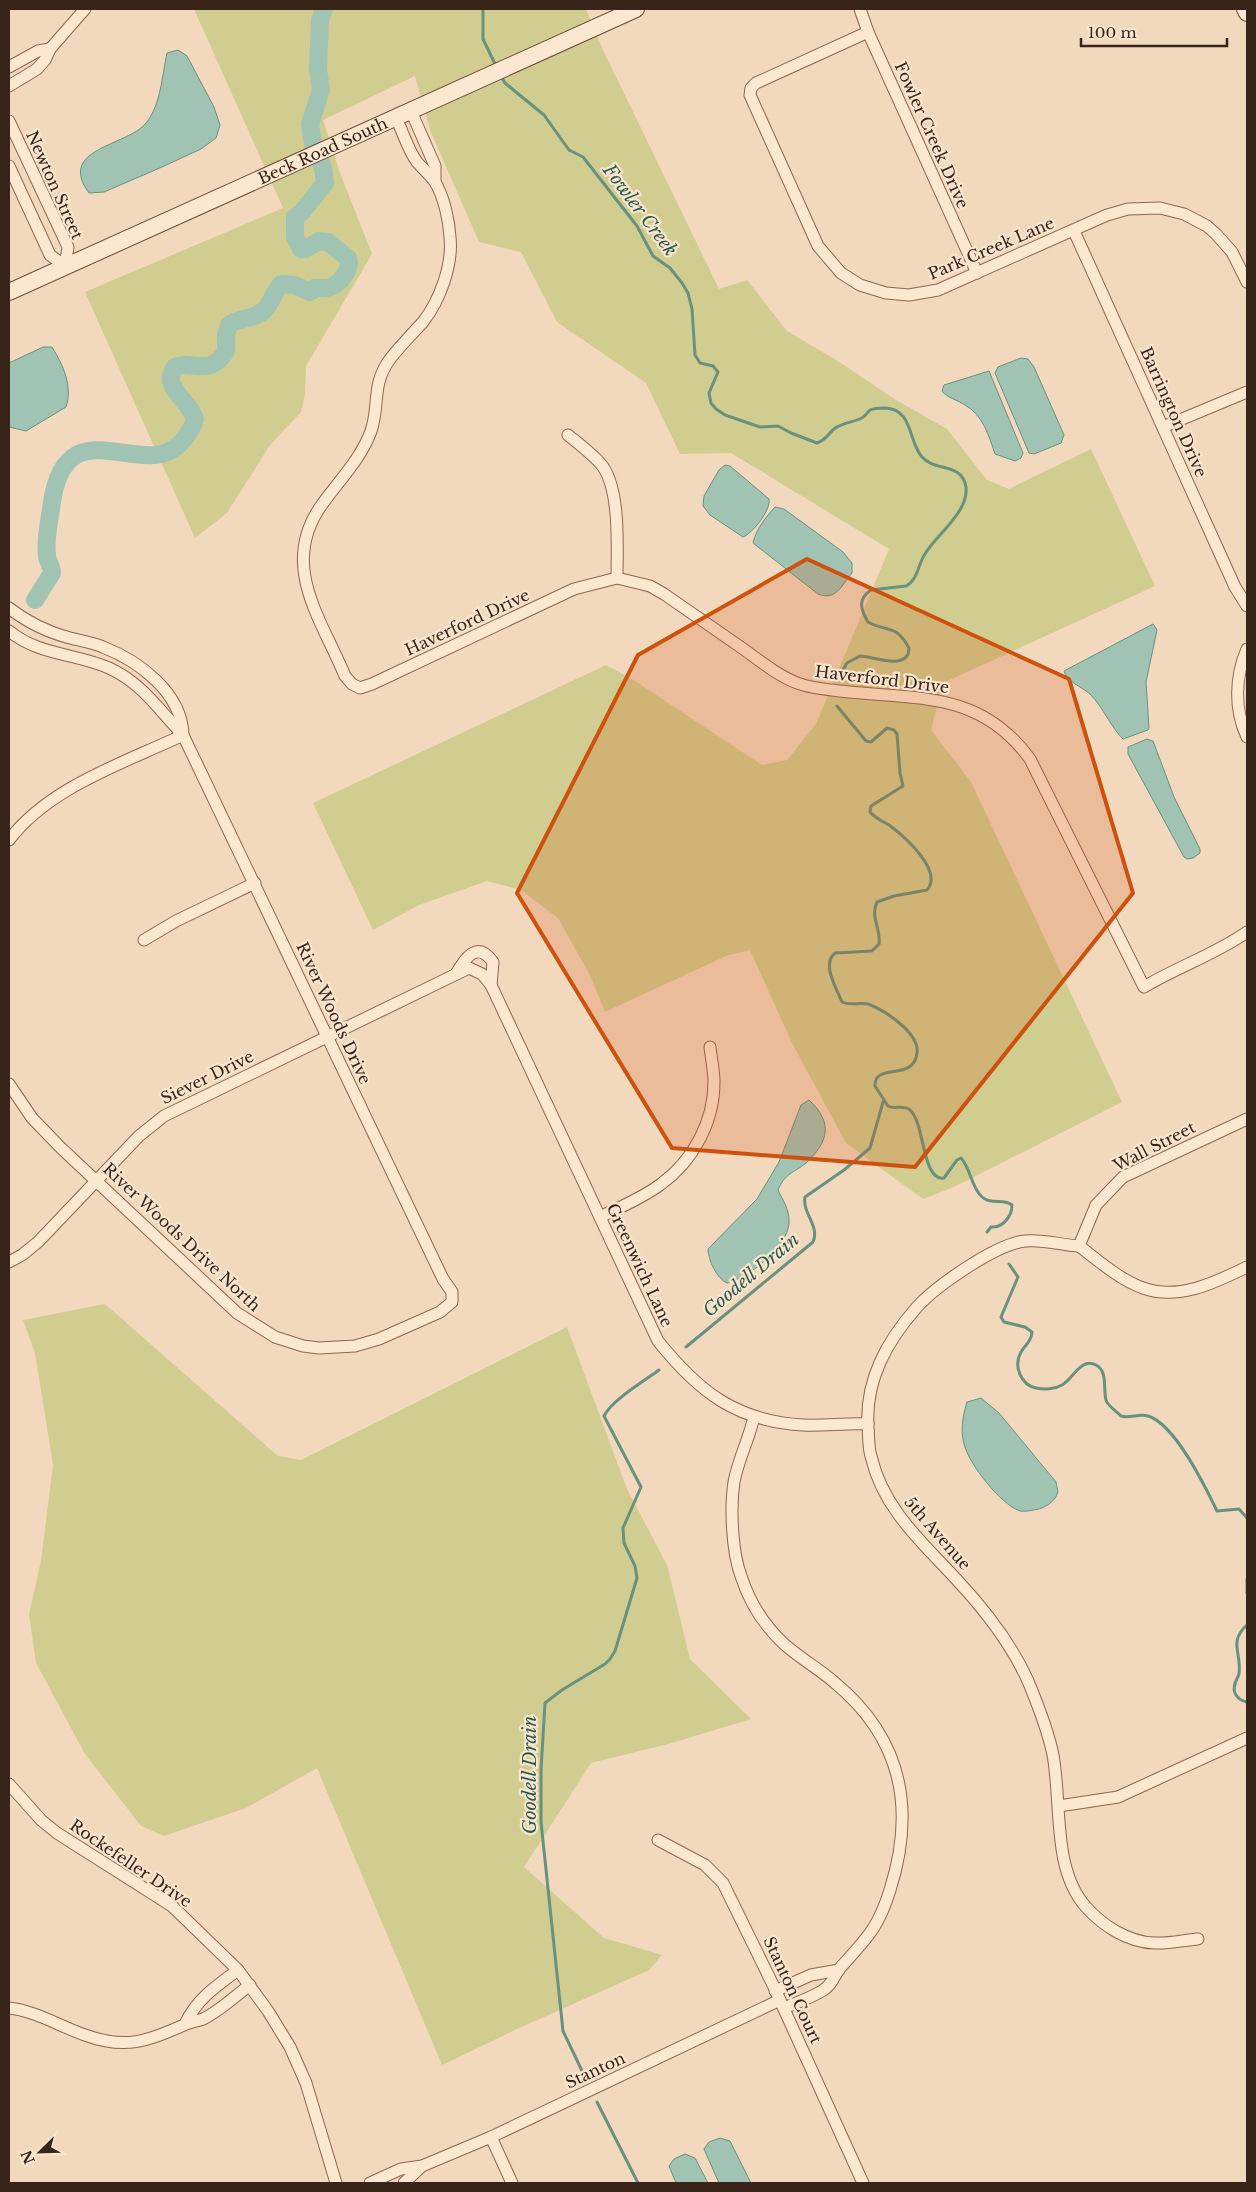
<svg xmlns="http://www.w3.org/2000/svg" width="1256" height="2192" font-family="'Libre Baskerville',serif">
<rect width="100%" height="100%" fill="#f2d8bc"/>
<!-- green -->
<g fill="#d1cd90">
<polygon points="194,9 586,9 604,52 719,289 747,280 787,331 841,363 896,400 947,429 987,480 1009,489 1091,449 1155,586 943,683 931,730 971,782 1122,1102 954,1187 923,1199 846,1143 793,1045 750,950 726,956 605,1012 591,977 558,918 521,890 487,881 419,905 373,930 313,803 606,665 632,679 762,765 787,760 816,724 889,549 731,453 680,454 646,383 557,322 521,252 479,242 430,130 415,76 323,120 340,173 372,254 306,366 305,394 301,412 270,445 227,513 195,538 85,292 283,208"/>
<polygon points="105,1304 278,1456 301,1460 567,1327 627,1489 667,1565 690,1659 751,1719 672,1743 591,1763 524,1867 604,1938 662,1955 649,1970 515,2030 442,2065 317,1768 246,1808 164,1836 141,1826 85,1754 36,1663 29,1614 41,1561 53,1465 35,1353 23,1320"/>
</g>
<!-- water -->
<g fill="#a1c3b3" stroke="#67927f">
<path d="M 178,50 L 187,56 L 214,107 L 220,125 L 216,138 L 201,149 L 162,167 L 104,192 L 89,193 C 56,148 128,146 146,123 C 161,105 162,75 167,53 Z"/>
<path d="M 43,347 L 52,347 C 63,365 73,386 66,407 L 26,431 L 9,427 L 9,363 Z"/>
<polygon points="1021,358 1028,359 1034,367 1064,435 1061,443 1034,454 1029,453 995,373 998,367"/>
<path d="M 989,371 L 1023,453 L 1021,458 L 1015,461 L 995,454 C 989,436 983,415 965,405 C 958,400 947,398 942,391 L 944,385 Z"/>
<path d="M 725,465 L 730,466 L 769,499 C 771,510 753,533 743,537 L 710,515 L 703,506 L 704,496 L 719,470 Z"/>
<path d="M 775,507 L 784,509 L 843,552 L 852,563 L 852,573 C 841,586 836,601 818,594 L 753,543 C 756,529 766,517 775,507 Z"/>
<path d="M 1153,624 L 1157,630 L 1146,682 L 1149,728 L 1148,730 L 1123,739 C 1112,729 1103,707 1090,694 C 1082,687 1066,681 1064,671 Z"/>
<polygon points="1147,739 1153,741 1174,797 1200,849 1200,853 1193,858 1187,859 1184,857 1128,754 1128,747"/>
<path d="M 809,1100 C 833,1122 829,1142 806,1163 C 794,1173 785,1173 778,1190 C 783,1201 790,1210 789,1223 C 788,1247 748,1278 727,1283 C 717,1279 708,1260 708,1249 L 757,1199 L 779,1162 L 801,1105 Z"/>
<path d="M 981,1398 L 999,1413 L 1056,1482 L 1058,1492 C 1055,1501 1048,1506 1039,1509 C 1033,1510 1026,1512 1020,1511 C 1000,1504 969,1464 964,1444 C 960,1430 963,1415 967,1402 Z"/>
<polygon points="720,2138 730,2141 751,2183 719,2183 704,2149 709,2142"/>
<polygon points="685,2154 695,2158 708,2183 676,2183 669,2166 674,2159"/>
</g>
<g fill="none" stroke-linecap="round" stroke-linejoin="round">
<!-- stream -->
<g stroke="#67927f" stroke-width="3">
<polyline points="483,9 483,39 496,66"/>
<path d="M 501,76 L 505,83 L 544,115 L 569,150 L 583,157 L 637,226 L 653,256 L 670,268 L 682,283 L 688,293 L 692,309 L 695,355 L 700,363 L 713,366 L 718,372 L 709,393 L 711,403 L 716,409 L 725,415 L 760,427 L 778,426 L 791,433 L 817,443 C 826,440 828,434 834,429 C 841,423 854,422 862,418 C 866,416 867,412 870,410 C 874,408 881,408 885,408 C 913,409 908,441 922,457 C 935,472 962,462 966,487 C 969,512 936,535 925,554 C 918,564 918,580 906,586 L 871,590 C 857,599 861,610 868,622 C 888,633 895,623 909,648 C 909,672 873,656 860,656 L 847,663 L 839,677"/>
<path d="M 837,706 L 866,741 L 871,742 L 887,728 L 894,730 L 897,734 L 900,773 L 903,786 L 871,806 L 870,812 C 875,818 882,821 889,825 C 904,836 944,871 927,890 L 894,896 L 877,902 C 870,916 881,929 879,944 L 872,951 L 835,953 C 821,964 837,989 842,1002 C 850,1006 859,1002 868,1004 C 884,1010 920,1033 917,1053 C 914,1082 874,1062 875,1086 L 888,1106 C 895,1110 903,1104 910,1110 C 925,1123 922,1182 944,1178 L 957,1160 L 961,1158 C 971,1169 971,1187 982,1197 C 991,1205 1004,1198 1012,1205 C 1012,1216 1003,1228 991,1227 L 987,1232"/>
<path d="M 1009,1264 L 1018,1277 L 1001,1317 L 1004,1322 L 1025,1327 L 1032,1332 C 1032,1341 1025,1345 1021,1352 C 1013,1366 1021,1385 1036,1388 C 1044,1390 1055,1389 1062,1385 C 1073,1379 1081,1357 1096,1365 C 1108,1371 1103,1389 1106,1400 C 1107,1405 1117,1412 1121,1416 C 1130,1419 1139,1413 1148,1416 C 1175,1424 1205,1486 1217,1511 L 1239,1509 L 1247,1518"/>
<path d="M 686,1347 L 813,1242 C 820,1226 802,1213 805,1197 L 844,1170 L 870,1148 L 883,1102"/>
<polyline points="1247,1579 1247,1593"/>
<path d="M 1247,1625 C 1228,1642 1242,1653 1239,1674 C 1237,1680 1232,1686 1235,1693 C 1237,1698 1242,1701 1247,1702"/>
<path d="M 584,2075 L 563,2031 L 541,1822 L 541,1770 L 545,1703 L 562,1690 L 605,1664 L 610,1659 L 615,1651 L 637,1578 L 635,1566 L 624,1543 L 623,1528 L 641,1487 L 604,1416 C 612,1400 644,1381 659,1370"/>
<polyline points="597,2102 638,2183"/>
</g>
<!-- river -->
<path stroke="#a1c3b3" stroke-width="18" d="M 35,600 L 52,573 C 52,566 47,561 47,555 C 45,540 49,523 51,509 C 64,397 147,489 184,439 C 189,433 193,427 195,419 C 191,402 160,387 175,367 C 190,359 211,378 226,351 L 226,335 L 229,325 C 240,317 253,320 263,311 C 272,304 273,292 281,284 L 295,285 L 310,292 L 315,288 C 320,288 326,289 331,287 C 341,283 352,268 348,258 L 328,242 L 319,241 L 305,249 L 301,249 L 295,237 L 295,217 L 302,212 L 325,183 L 323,168 L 313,144 L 310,124 L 321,90 L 318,69 L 320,20 L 324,9"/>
<!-- street casing -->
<g stroke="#8c6754" stroke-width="13">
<g id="street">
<polyline points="860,9 868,32 977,273"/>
<polyline points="868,32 756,83 751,88 750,95 818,246 841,273 860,285 886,293 909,295 938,290 1107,215 1128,209 1160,208 1184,214 1207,226 1216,234 1232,252 1247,282"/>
<polyline points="9,67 38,51 50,49"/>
<polyline points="9,86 37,69 45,60 50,49 85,9"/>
<polyline points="411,111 435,166 435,182"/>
<path d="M 396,118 C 403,132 408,150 417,162 C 423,169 430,175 435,182 C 444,197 449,220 450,237 C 453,265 440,300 423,322 C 412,334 400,346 390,359 C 371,385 380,405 371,431 C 362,457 339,481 323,503 C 278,564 321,618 345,676 L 352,684 L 360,688 L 372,684 L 574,589 L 617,578 L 650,586 L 664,594 C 690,612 716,630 742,648 C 760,661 777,675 797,683 C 813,689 832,690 849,692 C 922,699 982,693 1030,759 L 1144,987 C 1177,967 1216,954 1247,932"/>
<polyline points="9,121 68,247 65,266"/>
<polyline points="9,166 50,255 65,266"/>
<polyline points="1074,231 1235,587 1247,606"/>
<polyline points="1163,427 1247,392"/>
<path d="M 568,435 C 579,444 591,453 600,463 C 621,486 617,548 617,578"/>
<path d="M 9,608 C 27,622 47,632 70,638 C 81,641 92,642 103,647 C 139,661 182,693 183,735"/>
<path d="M 9,631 C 40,656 75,653 109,668 C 142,683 159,710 183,735 L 443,1279 L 452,1292 L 452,1302 L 440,1312 L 379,1339 L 355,1346 L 319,1348 L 303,1346 L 275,1337 L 237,1313 L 61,1148 L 32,1118 L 9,1084"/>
<path d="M 1247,649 C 1235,677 1234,709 1247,737"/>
<path d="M 9,840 C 49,787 124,763 183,735"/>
<polyline points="144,940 176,921 255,883"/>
<path d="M 456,974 C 465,958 477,940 493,962 L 491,985"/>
<path d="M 600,1217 C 620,1207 643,1198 661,1184 C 693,1161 714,1122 714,1082 C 714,1070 711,1058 710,1047"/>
<path d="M 1079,1246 C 1060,1245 1044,1239 1025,1241 C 996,1244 936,1286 917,1307 C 887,1341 865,1380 868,1427 C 869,1436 868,1447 871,1456 C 883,1509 922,1542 957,1580 C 985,1610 1011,1643 1028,1681 C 1038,1705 1048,1730 1053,1755 C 1062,1804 1052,1869 1086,1907 C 1103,1926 1128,1942 1154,1943 C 1169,1944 1184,1940 1198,1939"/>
<polyline points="1079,1246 1096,1205 1123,1177 1247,1119"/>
<path d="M 1079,1246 C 1099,1261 1120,1280 1143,1288 C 1179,1301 1216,1282 1247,1267"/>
<path d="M 9,1262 L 22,1255 L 38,1242 L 139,1136 L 164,1116 L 469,968 L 482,974 L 491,985 L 658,1341 C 699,1392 736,1421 803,1425 C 824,1426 846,1423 868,1424"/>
<path d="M 754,1417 C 749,1439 738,1460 734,1482 C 730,1508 732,1552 741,1576 C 749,1601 764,1625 783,1643 C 798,1657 818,1668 834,1682 C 902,1738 916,1808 890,1890 C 878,1929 866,1939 840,1968 C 833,1977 833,1984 822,1991 C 810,1998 796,2003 784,2008"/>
<polyline points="9,1784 41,1820 57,1833 172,1906 238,1970 268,2011 290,2047 306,2083 336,2183"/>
<polyline points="1059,1806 1118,1797 1247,1738"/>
<polyline points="658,1840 705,1865 723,1883 774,1987 863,2183"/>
<polyline points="775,1991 811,1975 839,1970"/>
<path d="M 9,2008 C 36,2011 59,2026 85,2035 C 126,2050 147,2041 184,2025 C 190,2022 197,2021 203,2019 C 220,2011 235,1996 250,1985"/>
<path d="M 185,2024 C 197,1999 216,1986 238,1970"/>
<polyline points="491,2137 512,2183"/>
<polyline points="370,2183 401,2169 422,2166 491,2137 780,2000"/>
<polyline points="404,2183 422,2166"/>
</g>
</g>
<!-- secondary casing -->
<g stroke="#6d4937" stroke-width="18">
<g id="secondary">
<polyline points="1245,9 1247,13"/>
<path id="s1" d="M 9,292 L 636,9"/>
</g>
</g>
<!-- street -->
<use href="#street" stroke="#fce7d0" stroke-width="11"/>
<!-- secondary -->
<use href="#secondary" stroke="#fce7d0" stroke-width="16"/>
</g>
<!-- marked area -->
<path fill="#ce510e" fill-opacity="0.2" stroke="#ce510e" stroke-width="4" stroke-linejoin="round" d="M 807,559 L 1069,679 L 1133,893 L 915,1167 L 672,1148 L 517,893 L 638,655 Z"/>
<g text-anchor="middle" stroke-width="4.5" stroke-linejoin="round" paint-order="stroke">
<!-- street labels -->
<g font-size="16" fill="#39241a" stroke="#f9e4cd">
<text transform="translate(932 135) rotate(66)" y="6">Fowler Creek Drive</text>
<text dy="6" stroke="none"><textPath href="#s1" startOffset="344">Beck Road South</textPath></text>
<text transform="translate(55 185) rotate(66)" y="6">Newton Street</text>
<text transform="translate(991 248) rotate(-23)" y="6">Park Creek Lane</text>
<text transform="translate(1174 412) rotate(66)" y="6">Barrington Drive</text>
<text transform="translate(467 622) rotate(-25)" y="6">Haverford Drive</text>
<text transform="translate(882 679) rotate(7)" y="6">Haverford Drive</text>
<text transform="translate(334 1013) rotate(65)" y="6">River Woods Drive</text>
<text transform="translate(207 1077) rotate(-26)" y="6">Siever Drive</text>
<text transform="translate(1154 1146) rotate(-27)" y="6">Wall Street</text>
<text transform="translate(182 1237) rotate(43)" y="6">River Woods Drive North</text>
<text transform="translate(640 1265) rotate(65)" y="6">Greenwich Lane</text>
<text transform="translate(938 1533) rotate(49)" y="6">5th Avenue</text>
<text transform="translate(131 1863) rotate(34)" y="6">Rockefeller Drive</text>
<text transform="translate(793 1990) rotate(65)" y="6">Stanton Court</text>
<text transform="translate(595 2070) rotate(-25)" y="6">Stanton</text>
</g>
<!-- water labels -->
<g font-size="18" font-style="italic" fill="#285b4e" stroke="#f9e4cd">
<text transform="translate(640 210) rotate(53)" y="6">Fowler Creek</text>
<text transform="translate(751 1275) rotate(-40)" y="6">Goodell Drain</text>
<text transform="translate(530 1775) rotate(-90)" y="6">Goodell Drain</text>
</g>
</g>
<!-- border -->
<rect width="1256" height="2192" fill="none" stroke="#39241a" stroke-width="20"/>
<!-- north arrow -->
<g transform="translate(40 2152) rotate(247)" stroke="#f9e4cd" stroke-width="4" paint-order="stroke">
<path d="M0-4L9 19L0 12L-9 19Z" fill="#39241a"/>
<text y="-8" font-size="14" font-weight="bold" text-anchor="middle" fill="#39241a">N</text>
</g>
<!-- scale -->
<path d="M1081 38v8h146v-8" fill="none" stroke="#39241a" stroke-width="2.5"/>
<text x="1088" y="38" font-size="15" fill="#39241a" stroke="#f9e4cd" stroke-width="4" paint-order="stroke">100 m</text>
</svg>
